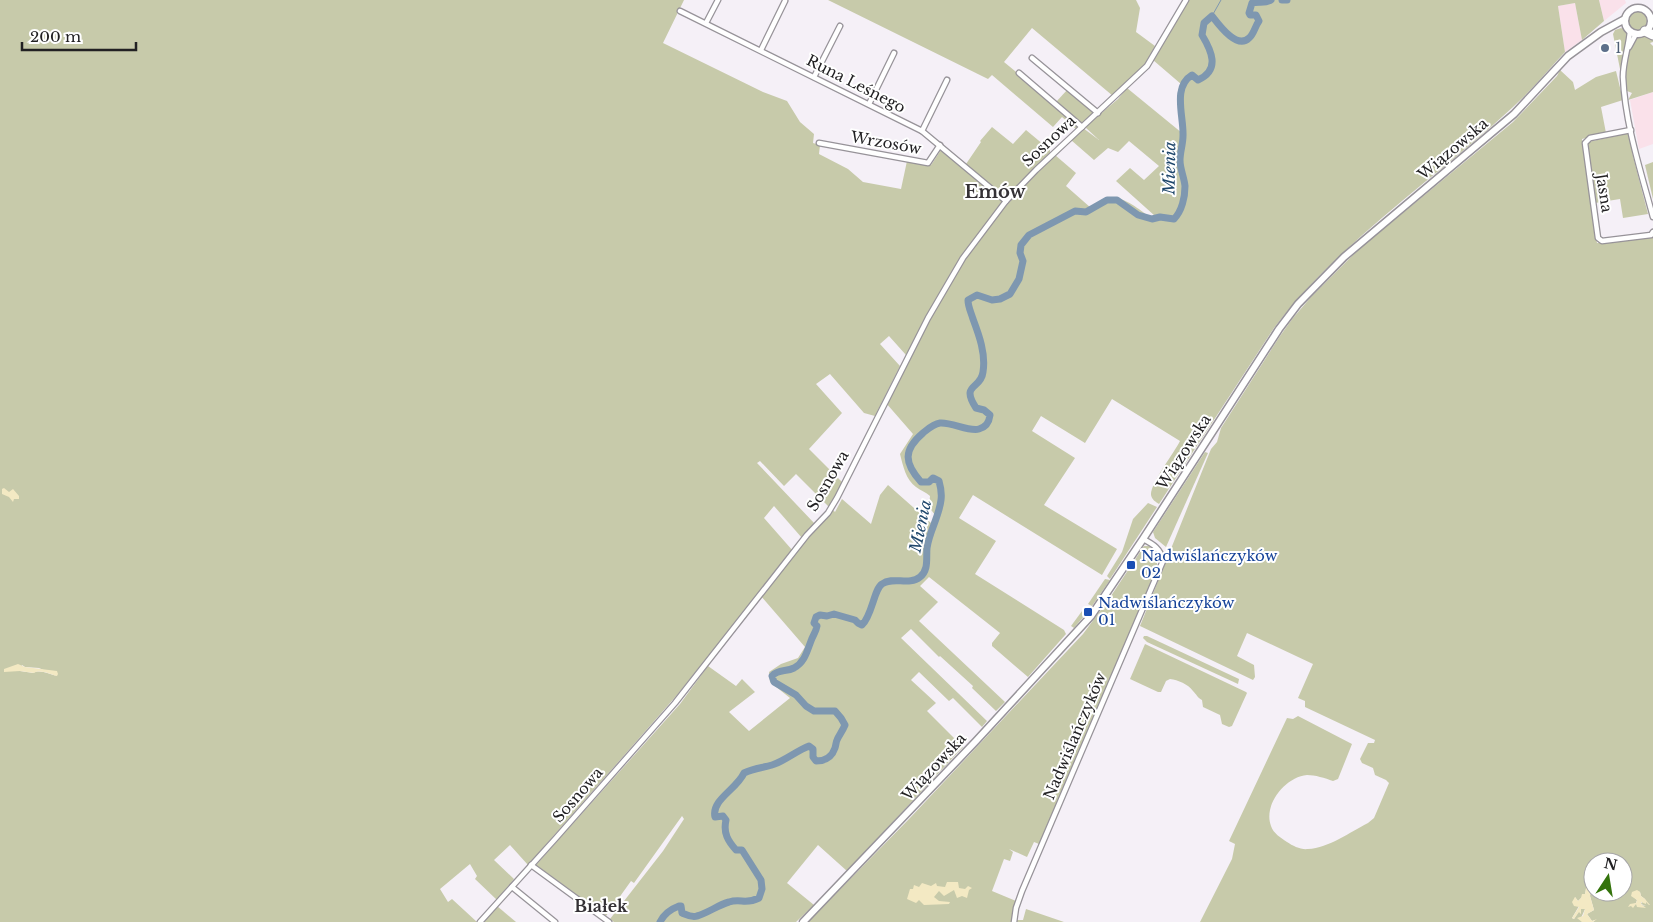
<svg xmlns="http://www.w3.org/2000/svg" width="1653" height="922" font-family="'Libre Baskerville',serif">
<rect width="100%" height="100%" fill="#f5f0f7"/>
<!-- industrial -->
<g fill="#fae1ea">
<polygon points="1599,0 1625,0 1626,3 1604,21"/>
<polygon points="1575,3 1582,40 1565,52 1558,6"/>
<polygon points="1653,92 1653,144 1639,149 1630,100"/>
</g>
<!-- green -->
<g fill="#c7caaa" fill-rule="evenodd">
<path d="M 0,0 L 684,0 L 663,43 L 763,92 L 787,101 L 800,122 L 814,134 L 813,143 L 820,145 L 819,154 L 848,169 L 863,182 L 901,189 L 907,161 L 931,165 L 941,150 L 1003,202 L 961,257 L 906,355 L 889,336 L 880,344 L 900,366 L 875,416 L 864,413 L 830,374 L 816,384 L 842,413 L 809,449 L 842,482 L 829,507 L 796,474 L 784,486 L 760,461 L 757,463 L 815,524 L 802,538 L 774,506 L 764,518 L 793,551 L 677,695 L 528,865 L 510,845 L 494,860 L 514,879 L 497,900 L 475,879 L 477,876 L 470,864 L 440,889 L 448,902 L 452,899 L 477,922 L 0,922 ZM 22,665 L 25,667 L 39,668 L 57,676 C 49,674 40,669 33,673 L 20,671 Z"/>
<polygon points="828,0 1136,0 1140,8 1136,32 1155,46 1145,65 1113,96 1032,28 1004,62 1080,125 1076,129 1062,117 1053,127 992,75 988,79"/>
<path d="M 1188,0 L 1599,0 L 1604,21 L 1582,40 L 1575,3 L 1558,6 L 1565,52 C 1548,70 1532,90 1513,107 C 1433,181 1340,241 1274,328 L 1159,504 C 1156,502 1152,500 1151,495 C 1150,484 1174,453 1180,441 L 1112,399 L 1085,443 L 1041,416 L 1032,431 L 1075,458 L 1044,505 L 1117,549 L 1102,575 L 973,495 L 959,518 L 996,541 L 975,574 L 1064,630 L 1066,634 L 1028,677 L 992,646 L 992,643 L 1000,633 L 929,577 L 920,586 L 938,602 L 919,621 L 1005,702 L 996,711 L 972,688 L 973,686 L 940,656 L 939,657 L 911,629 L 901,638 L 987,721 L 982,727 L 953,698 L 949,701 L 919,672 L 911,680 L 936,703 L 927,711 L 963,747 L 847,871 L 818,845 L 787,883 L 814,905 L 796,922 L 614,922 L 610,919 L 663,851 L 684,819 L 682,816 L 634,883 L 631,881 L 606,916 L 536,865 L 680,704 L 708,666 L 736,686 L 742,679 L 755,692 L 729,712 L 749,731 L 790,698 L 770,682 L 769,672 L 781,664 L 798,658 L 805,647 L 761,596 L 808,537 L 833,510 L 835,512 L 842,499 L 871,524 L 880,495 L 888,485 L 931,523 L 935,515 L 929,507 L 930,496 C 926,492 921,491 916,487 C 906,480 903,466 900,454 L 913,434 L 886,403 C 910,355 934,305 964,259 C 989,220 1023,188 1055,155 L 1076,173 L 1066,186 L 1091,208 C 1095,206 1098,202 1101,200 C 1118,191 1137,208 1150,217 L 1155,216 L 1116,181 L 1130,168 L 1144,180 L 1159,166 L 1129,141 L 1118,152 L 1108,148 L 1094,160 L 1071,140 L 1083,128 L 1099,140 L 1085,127 L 1118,99 L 1127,88 L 1182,133 L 1178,90 L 1181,84 L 1153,60 Z"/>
<circle cx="1637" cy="21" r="10"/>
<path d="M 1621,28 L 1626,30 C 1630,43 1621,60 1621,74 L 1613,34 L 1615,30 Z"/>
<path d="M 1646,34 L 1653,38 L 1653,42 L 1650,43 L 1653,46 L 1653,92 L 1628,100 L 1632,93 L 1627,91 C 1621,71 1627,53 1637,35 Z"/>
<path d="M 1560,70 L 1573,82 L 1575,90 L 1596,77 L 1616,71 L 1623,100 L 1601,107 L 1606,133 L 1582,139 L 1597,243 L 1653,237 L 1653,922 L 1593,922 L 1595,920 L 1592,921 L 1587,914 L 1594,910 L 1590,896 L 1591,889 L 1586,889 L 1585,894 L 1578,901 L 1575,897 L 1574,906 L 1579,906 L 1572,918 L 1574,919 L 1579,911 L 1581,914 L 1580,910 L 1581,909 L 1585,909 L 1581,918 L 1582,922 L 1200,922 L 1232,859 L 1235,844 L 1229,841 L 1287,718 L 1293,719 L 1298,716 L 1352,744 L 1338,779 L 1333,781 C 1325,778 1315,775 1307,775 C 1285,777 1263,805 1271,826 C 1273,833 1281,838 1287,842 C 1293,846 1301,850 1308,849 C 1329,848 1350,832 1368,823 L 1374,818 L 1389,783 L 1386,780 L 1375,775 L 1373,768 L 1362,763 L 1360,759 L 1368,743 L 1374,743 L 1375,740 L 1305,707 L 1305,701 L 1298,698 L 1313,664 L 1247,633 L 1237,656 L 1254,665 L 1255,677 L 1253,680 L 1140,626 L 1211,449 L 1217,442 L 1221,428 L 1280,336 L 1293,318 L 1311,297 L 1358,250 L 1513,122 L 1557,76 ZM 1593,862 L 1623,862 L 1623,892 L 1593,892 ZM 1637,891 L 1640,892 L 1641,896 L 1645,899 L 1646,902 L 1642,902 L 1641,904 L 1646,906 L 1636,904 L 1630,906 L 1636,903 L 1637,900 L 1634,897 Z"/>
<polygon points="1068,89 1095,113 1082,124 1056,102"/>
<polygon points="992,127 1013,144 1026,130 1050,150 1050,153 1006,198 966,164 981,142 980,141"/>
<polygon points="1629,133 1633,156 1648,214 1623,218 1620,199 1595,203 1586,145 1588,142"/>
<polygon points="1653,162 1653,199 1645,165"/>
<polygon points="1205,452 1208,453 1166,547 1155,538 1153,532"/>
<polygon points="1148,503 1157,507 1110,579 1107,576 1122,552 1133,519"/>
<polygon points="1144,546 1149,546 1157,556 1157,568 1039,844 1034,842 1027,857 1009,849 1013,852 1010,861 1004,859 992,891 1016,901 1013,922 808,922 909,819 1083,634 1109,599"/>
<polygon points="1105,579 1110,580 1092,606 1088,604"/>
<polygon points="1085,607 1090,609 1074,628 1071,626"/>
<polygon points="1144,636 1147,636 1239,679 1238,684 1147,642 1143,638"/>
<path d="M 1145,644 L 1246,692 L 1247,693 L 1232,726 L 1229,727 L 1222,724 L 1220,715 L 1203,707 L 1202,700 C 1197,697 1197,695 1193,691 C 1188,684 1178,680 1170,679 L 1166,681 L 1161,692 L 1158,692 L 1130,679 Z"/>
<polygon points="497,906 516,922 483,922"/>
<polygon points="1026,909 1064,922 1017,922 1017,920 1023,920"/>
</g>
<!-- sand -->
<g fill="#f3e9c3">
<polygon points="4,488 9,492 13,489 19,496 19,499 14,499 13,502 9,497 2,494 2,489"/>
<path d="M 18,664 L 25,667 L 57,671 L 58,674 L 57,676 C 50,674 40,669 34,673 L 20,671 L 4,672 L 4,669 Z"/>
<polygon points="947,882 958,882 959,888 965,889 968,886 972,888 969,890 967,898 962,896 957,898 954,890 944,896 939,891 934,897 939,901 950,902 949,904 924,905 919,900 916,903 907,899 910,889 913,889 914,885 919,887 922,883 931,886 936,883 937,886 945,887"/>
<polygon points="1589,887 1591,889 1590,896 1594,910 1587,914 1592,921 1597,919 1593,922 1582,922 1577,918 1583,916 1585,909 1581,909 1581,914 1579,912 1574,919 1572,918 1579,907 1574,906 1572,902 1575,897 1578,901 1581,898 1582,894 1585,894 1586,888"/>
<polygon points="1637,890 1640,892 1641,896 1645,899 1650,905 1649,905 1646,902 1646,904 1641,902 1641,904 1646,908 1637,907 1636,904 1633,908 1631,906 1628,907 1630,904 1636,903 1637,900 1631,896 1632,892"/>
</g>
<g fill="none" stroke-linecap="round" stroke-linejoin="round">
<!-- stream -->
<polyline stroke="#7e97b0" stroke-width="1" points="1212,16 1221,0"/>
<!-- river -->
<g stroke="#7e97b0" stroke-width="7">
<polyline points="1282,0 1287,0"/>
<path d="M 660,922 C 664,914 671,909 679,906 L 681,906 L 682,913 C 687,915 692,918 697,916 C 708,913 718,905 729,902 C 741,898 745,905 759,898 L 762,889 L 761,880 L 742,850 L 736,850 C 728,841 723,833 726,820 L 723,816 L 715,817 C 711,800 737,789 744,773 C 754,768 762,768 772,765 C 785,761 796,751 809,746 L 813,749 L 813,757 L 816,761 C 825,761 832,757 835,748 C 836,745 836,742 837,740 C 839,735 842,732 845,725 L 841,718 L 835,711 L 814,711 L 806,706 L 796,695 L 774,682 L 772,676 C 778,669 786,672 794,668 C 805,662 807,651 811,641 C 813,635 816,632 817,626 L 814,623 L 816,617 L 820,615 L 827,616 L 834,614 L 855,620 L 858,623 L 862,625 C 872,616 874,589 882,584 C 893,576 909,586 920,577 C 929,570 926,558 927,548 C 929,532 939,517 941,500 C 942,493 941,488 939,481 L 933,478 L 929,482 L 921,482 C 904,463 903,450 923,433 C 928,429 933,424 940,423 C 952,422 969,432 979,429 C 986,427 989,423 990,415 L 984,410 L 976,408 C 960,383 981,390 983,372 C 986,354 979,335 973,319 C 971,312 968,307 968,300 L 977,295 L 992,300 L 1000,299 L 1010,294 L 1019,279 L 1023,261 L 1020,253 L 1021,245 L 1029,235 L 1075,211 L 1086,212 L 1107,200 L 1117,200 L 1138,215 L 1152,219 L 1160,217 L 1174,219 C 1182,211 1185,197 1185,186 C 1184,177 1180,169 1180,160 C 1180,152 1183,144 1183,136 C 1184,117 1172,87 1192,75 L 1198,80 C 1221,70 1211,50 1202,35 L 1204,23 L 1212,16 C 1219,25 1237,50 1249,38 C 1254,34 1255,26 1259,21 L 1256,15 L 1250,15 L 1249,13 L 1252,3 C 1259,1 1264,4 1271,0"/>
</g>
<!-- minor casing -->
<g stroke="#979399" stroke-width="7">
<g id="minor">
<polyline points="680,11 922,131 1006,201"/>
<polyline points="706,23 718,0"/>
<path d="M 1630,31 C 1629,46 1623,61 1623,77 C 1625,124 1641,172 1653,217"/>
<polyline points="1629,47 1636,34"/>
<polyline points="761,50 785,1"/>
<polyline points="1032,58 1098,113"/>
<polyline points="1019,73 1082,127"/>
<polyline points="814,77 840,26"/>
<polyline points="869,104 894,53"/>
<polyline points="1631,130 1590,138 1585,143 1598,238 1602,241 1651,235 1653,232"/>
<polyline points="922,131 947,80"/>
<polyline points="819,143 928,163 940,145"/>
<polyline points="531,865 609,922"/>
<polyline points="512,887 555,922"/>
<polyline points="480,922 556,838 675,703 807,535 828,513 837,498 928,318 963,258 1006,201 1036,170 1147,66 1186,0"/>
<path d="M 1014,922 L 1016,908 L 1022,891 L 1163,561 C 1161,549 1153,544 1143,539"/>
</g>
</g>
<!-- secondary casing -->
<g stroke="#979399" stroke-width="9">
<g id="secondary">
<circle cx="1638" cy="21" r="13"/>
<polyline points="803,922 976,741 1091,616 1143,539 1279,329 1298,304 1344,257 1514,114 1568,56 1601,32 1625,19"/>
</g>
</g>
<!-- motorway casing -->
<g stroke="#979399" stroke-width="11">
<polyline id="motorway" points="1645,31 1653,35"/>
</g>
<!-- minor -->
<use href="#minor" stroke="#fff" stroke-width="4.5"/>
<!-- secondary -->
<use href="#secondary" stroke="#fff" stroke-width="6"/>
<!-- motorway -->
<use href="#motorway" stroke="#fff" stroke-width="9"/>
</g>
<!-- markers -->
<circle fill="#5c6f8a" stroke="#fff" stroke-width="2" cx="1605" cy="48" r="5"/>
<g fill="#1a4fb4" stroke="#fff" stroke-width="2">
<rect x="1126" y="560" width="10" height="10" rx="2.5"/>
<rect x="1083" y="607" width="10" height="10" rx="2.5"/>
</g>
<g text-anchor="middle" stroke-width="4" stroke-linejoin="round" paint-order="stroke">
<!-- service labels -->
<g font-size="15" fill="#4e5e75" stroke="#fff" text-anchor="start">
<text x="1615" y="53">1</text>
</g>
<!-- street labels -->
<g font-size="15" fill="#222123" stroke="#fff">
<text transform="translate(856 84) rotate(27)" y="5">Runa Leśnego</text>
<text transform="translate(1049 141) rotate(-43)" y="5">Sosnowa</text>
<text transform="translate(886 143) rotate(10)" y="5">Wrzosów</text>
<text transform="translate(1453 149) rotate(-40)" y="5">Wiązowska</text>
<text transform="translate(1604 193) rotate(81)" y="5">Jasna</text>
<text transform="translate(1184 452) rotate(-57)" y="5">Wiązowska</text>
<text transform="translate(828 481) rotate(-60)" y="5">Sosnowa</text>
<text transform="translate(1075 736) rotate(-67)" y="5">Nadwiślańczyków</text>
<text transform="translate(934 767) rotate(-47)" y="5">Wiązowska</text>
<text transform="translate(578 795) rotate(-49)" y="5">Sosnowa</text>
</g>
<!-- transit labels -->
<g font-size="15" fill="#164399" stroke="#fff" text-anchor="start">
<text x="1141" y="561">Nadwiślańczyków<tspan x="1141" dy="17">02</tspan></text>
<text x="1098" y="608">Nadwiślańczyków<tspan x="1098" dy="17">01</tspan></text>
</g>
<!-- water labels -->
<g font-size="16" font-style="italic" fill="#1e466b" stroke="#fff">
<text transform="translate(1169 168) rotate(-89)" y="6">Mienia</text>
<text transform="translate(920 526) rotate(-78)" y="6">Mienia</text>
</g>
<!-- neighbourhood labels -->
<g font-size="16" font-weight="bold" fill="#343135" stroke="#fff">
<text x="601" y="912">Białek</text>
</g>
<!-- quarter labels -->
<g font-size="18" font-weight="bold" fill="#343135" stroke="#fff">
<text x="995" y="198">Emów</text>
</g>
</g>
<!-- north arrow -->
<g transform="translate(1608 877) rotate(12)"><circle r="24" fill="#ffffff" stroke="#a7a6a7"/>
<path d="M0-4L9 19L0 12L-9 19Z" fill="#34730c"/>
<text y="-8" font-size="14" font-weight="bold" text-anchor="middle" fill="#222123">N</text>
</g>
<!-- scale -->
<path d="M22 42v8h114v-8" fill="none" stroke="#222123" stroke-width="2.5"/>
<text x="30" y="42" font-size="15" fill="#222123" stroke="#ffffff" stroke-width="4" paint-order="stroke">200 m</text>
</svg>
